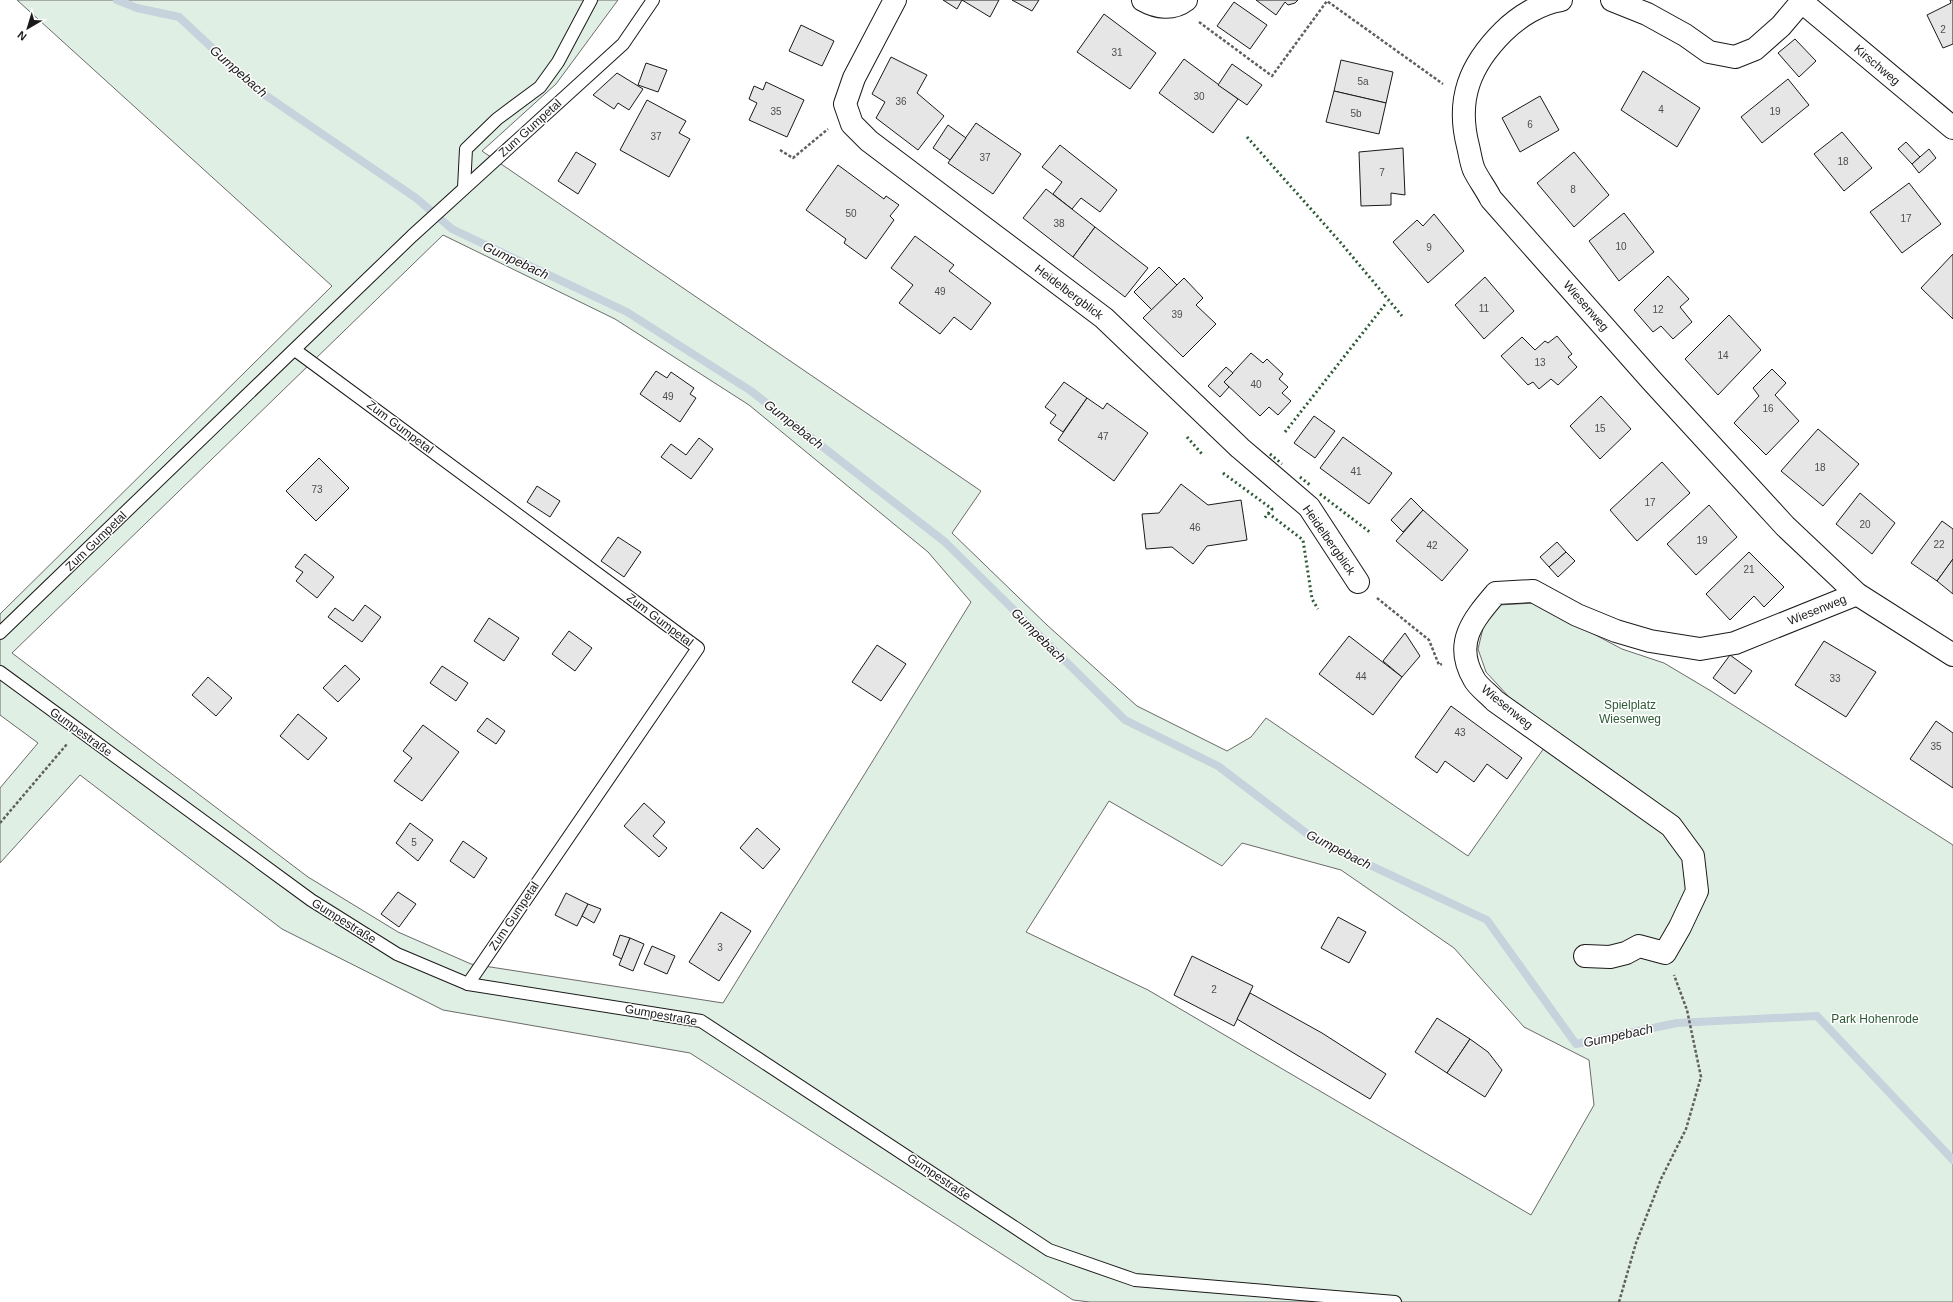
<svg xmlns="http://www.w3.org/2000/svg" width="1953" height="1302" font-family="Helvetica,sans-serif">
<rect width="100%" height="100%" fill="#fff"/>
<!-- green -->
<path fill="#e0efe3" stroke="#6a6a6a" fill-rule="evenodd" d="M 17,0 L 618,0 L 556,84 L 482,151 L 981,491 L 952,533 L 1047,625 L 1137,706 L 1227,751 L 1251,737 L 1266,718 L 1468,856 L 1556,731 L 1510,698 L 1486,672 L 1478,649 L 1484,624 L 1498,605 L 1535,603 L 1622,649 L 1664,663 L 1711,691 L 1953,845 L 1953,1302 L 1090,1302 L 1073,1300 L 690,1053 L 443,1010 L 282,929 L 80,775 L 0,863 L 0,788 L 38,743 L 0,715 L 0,614 L 332,286 ZM 443,235 L 615,319 L 749,405 L 928,552 L 971,602 L 723,1003 L 471,964 L 398,932 L 308,877 L 12,653 ZM 1109,801 L 1222,866 L 1242,843 L 1341,870 L 1454,948 L 1524,1027 L 1589,1060 L 1594,1105 L 1531,1215 L 1148,990 L 1026,932 Z"/>
<g fill="none" stroke-linecap="round" stroke-linejoin="round">
<!-- stream -->
<polyline stroke="#c6d2dc" stroke-width="8" points="117,0 137,8 179,17 255,88 416,198 452,229 627,312 751,391 945,542 1125,720 1218,766 1314,839 1487,920 1576,1044 1677,1023 1817,1016 1953,1160"/>
</g>
<!-- building -->
<g fill="#e6e6e6" stroke="#1a1a1a">
<polygon points="943,0 962,0 957,9"/>
<polygon points="962,0 999,0 990,17"/>
<polygon points="1012,0 1039,0 1032,11"/>
<polygon points="1256,0 1298,0 1295,3 1288,5 1285,2 1276,15"/>
<polygon points="1950,0 1953,0 1953,44 1943,48 1927,15 1951,3"/>
<polygon points="1234,2 1267,25 1250,49 1217,26"/>
<polygon points="1104,14 1156,53 1130,89 1077,52"/>
<polygon points="801,25 834,41 822,66 789,51"/>
<polygon points="1795,39 1816,61 1799,77 1778,53"/>
<polygon points="891,57 927,75 917,93 944,116 918,150 876,118 885,102 872,94"/>
<polygon points="1184,59 1238,99 1213,133 1159,93"/>
<polygon points="1341,60 1393,72 1386,103 1334,91"/>
<polygon points="646,63 667,70 658,92 638,85"/>
<polygon points="1232,64 1262,85 1247,105 1218,85"/>
<polygon points="1643,71 1700,108 1677,147 1621,110"/>
<polygon points="617,73 643,89 629,110 618,103 614,109 593,95"/>
<polygon points="1788,79 1809,105 1762,143 1741,117"/>
<polygon points="766,82 804,100 787,137 749,120 757,103 749,99 754,86 763,90"/>
<polygon points="1334,91 1386,103 1379,134 1326,122"/>
<polygon points="1540,96 1559,130 1520,152 1502,118"/>
<polygon points="647,100 686,121 679,133 690,139 669,177 620,150"/>
<polygon points="976,123 1021,154 993,194 948,163"/>
<polygon points="948,125 966,138 950,160 933,148"/>
<polygon points="1842,132 1872,168 1844,191 1814,154"/>
<polygon points="1906,142 1920,157 1912,164 1898,149"/>
<polygon points="1060,145 1117,190 1100,212 1081,198 1072,209 1053,194 1062,182 1042,167"/>
<polygon points="1403,148 1405,195 1391,193 1391,205 1361,206 1359,152"/>
<polygon points="1929,149 1936,158 1919,173 1912,164"/>
<polygon points="576,152 596,164 578,194 558,181"/>
<polygon points="1574,152 1609,195 1574,227 1537,183"/>
<polygon points="838,165 884,199 886,196 899,205 890,216 894,220 866,259 844,243 846,239 806,210"/>
<polygon points="1909,183 1941,224 1902,253 1870,212"/>
<polygon points="1046,189 1095,227 1073,257 1023,218"/>
<polygon points="1624,213 1654,252 1619,281 1589,241"/>
<polygon points="1434,214 1464,251 1428,283 1393,242 1417,220 1423,226"/>
<polygon points="1095,227 1148,268 1125,297 1073,257"/>
<polygon points="915,236 954,265 949,271 991,303 971,330 954,317 940,334 899,303 913,285 891,268"/>
<polygon points="1953,254 1953,319 1921,288"/>
<polygon points="1159,267 1177,285 1152,310 1134,292"/>
<polygon points="1668,276 1689,299 1680,307 1692,322 1673,339 1661,326 1653,332 1634,310"/>
<polygon points="1485,277 1514,311 1484,339 1455,305"/>
<polygon points="1184,278 1203,298 1196,305 1216,324 1183,357 1143,318"/>
<polygon points="1729,315 1761,350 1718,395 1685,359"/>
<polygon points="1557,336 1572,354 1568,357 1577,367 1558,385 1551,379 1539,389 1533,382 1528,385 1501,356 1522,337 1535,350 1545,341 1548,343"/>
<polygon points="1251,353 1263,363 1267,359 1283,374 1279,379 1288,387 1282,393 1291,401 1278,415 1269,407 1260,416 1224,382"/>
<polygon points="1226,367 1233,373 1224,382 1229,387 1220,397 1208,386"/>
<polygon points="1772,369 1786,383 1775,395 1799,421 1766,455 1734,423 1759,396 1753,388"/>
<polygon points="656,371 667,378 671,372 694,388 690,394 696,398 680,422 640,394"/>
<polygon points="1064,382 1087,398 1063,432 1050,423 1056,415 1045,407"/>
<polygon points="1601,396 1631,429 1600,459 1570,426"/>
<polygon points="1087,398 1103,409 1107,403 1148,433 1114,481 1058,440"/>
<polygon points="1314,416 1335,431 1315,458 1294,443"/>
<polygon points="1818,429 1859,464 1823,506 1781,471"/>
<polygon points="1343,437 1392,473 1369,504 1320,468"/>
<polygon points="699,438 713,449 691,479 661,457 671,444 686,455"/>
<polygon points="319,458 349,488 316,521 286,491"/>
<polygon points="1662,462 1690,493 1637,541 1610,510"/>
<polygon points="1181,484 1208,505 1241,500 1247,540 1207,546 1193,564 1172,547 1146,549 1142,514 1159,513"/>
<polygon points="537,486 560,501 550,517 527,502"/>
<polygon points="1860,493 1895,523 1872,554 1836,524"/>
<polygon points="1411,498 1423,510 1403,532 1391,520"/>
<polygon points="1709,505 1737,537 1696,575 1667,544"/>
<polygon points="1423,510 1468,550 1442,581 1396,541"/>
<polygon points="1942,521 1953,529 1953,559 1937,581 1911,563"/>
<polygon points="618,537 641,552 624,577 601,561"/>
<polygon points="1557,542 1566,552 1549,567 1540,557"/>
<polygon points="1566,552 1575,561 1558,577 1549,567"/>
<polygon points="1749,552 1784,587 1764,607 1754,596 1730,620 1706,594"/>
<polygon points="305,554 334,577 317,598 296,581 303,572 295,567"/>
<polygon points="1953,559 1953,594 1937,581"/>
<polygon points="365,605 381,617 362,642 328,617 335,608 353,621"/>
<polygon points="489,618 519,638 504,661 474,641"/>
<polygon points="569,631 592,648 575,671 552,654"/>
<polygon points="1405,633 1420,656 1402,677 1383,661"/>
<polygon points="1349,636 1402,677 1373,715 1319,674"/>
<polygon points="1824,641 1876,672 1846,717 1795,685"/>
<polygon points="877,645 906,664 881,701 852,682"/>
<polygon points="1730,655 1752,671 1735,694 1713,678"/>
<polygon points="345,665 360,679 338,702 323,688"/>
<polygon points="442,666 468,683 456,701 430,683"/>
<polygon points="208,677 232,698 216,716 192,695"/>
<polygon points="1451,706 1522,758 1507,779 1487,764 1474,782 1445,761 1437,773 1415,757"/>
<polygon points="298,714 327,738 308,760 280,736"/>
<polygon points="487,718 505,731 496,744 477,731"/>
<polygon points="1936,721 1953,733 1953,788 1910,759"/>
<polygon points="423,725 459,752 422,801 394,781 412,758 403,751"/>
<polygon points="644,803 665,822 653,836 667,848 659,857 624,826"/>
<polygon points="410,823 433,840 418,861 396,843"/>
<polygon points="757,828 780,849 763,869 740,848"/>
<polygon points="463,841 487,858 474,878 450,861"/>
<polygon points="398,892 416,904 399,927 381,914"/>
<polygon points="566,893 588,904 577,926 555,915"/>
<polygon points="588,904 601,909 594,923 582,916"/>
<polygon points="721,912 751,931 719,981 689,962"/>
<polygon points="1338,917 1366,932 1349,963 1321,948"/>
<polygon points="620,935 630,938 622,959 613,955"/>
<polygon points="630,938 644,944 633,971 619,965"/>
<polygon points="652,946 675,956 667,974 644,964"/>
<polygon points="1192,956 1253,986 1234,1026 1174,995"/>
<polygon points="1250,993 1322,1033 1386,1074 1370,1099 1237,1019"/>
<polygon points="1437,1018 1470,1039 1447,1073 1415,1052"/>
<polygon points="1470,1039 1488,1052 1502,1070 1485,1097 1447,1073"/>
</g>
<g fill="none" stroke-linecap="round" stroke-linejoin="round">
<!-- lane casing -->
<g stroke="#1a1a1a" stroke-width="14">
<g id="lane">
<polyline points="464,188 466,149 497,119 540,87 558,62 591,0"/>
<polyline points="295,350 698,648 468,984"/>
<polyline points="0,633 412,236 623,44 653,0"/>
<polyline points="0,672 311,900 397,954 468,984 701,1021 1049,1250 1135,1280 1395,1302"/>
</g>
</g>
<!-- street casing -->
<g stroke="#1a1a1a" stroke-width="24">
<g id="street">
<polyline points="895,0 854,78 845,104 852,124 869,141 1104,318 1240,448 1309,507 1358,582"/>
<path d="M 1143,0 C 1157,8 1173,10 1186,0"/>
<path d="M 1561,0 C 1540,3 1518,17 1503,32 C 1470,65 1456,99 1468,146 C 1470,154 1471,163 1474,170 C 1479,180 1486,189 1491,199 L 1652,381 L 1785,526 L 1857,594 L 1953,655"/>
<polyline points="1612,0 1647,14 1685,35 1709,52 1735,57 1755,49 1781,26 1803,0"/>
<polyline points="1802,2 1953,128"/>
<path d="M 1585,956 L 1610,957 L 1626,953 L 1639,946 L 1665,953 L 1680,927 L 1697,891 L 1693,856 L 1671,826 L 1495,701 C 1489,694 1478,687 1474,679 C 1453,643 1473,620 1496,593 L 1533,591 L 1577,615 L 1616,631 L 1650,641 L 1700,649 L 1735,643 L 1857,594"/>
</g>
</g>
<!-- path -->
<g stroke="#5f5f5f" stroke-width="2.5" stroke-dasharray="3 2" stroke-linecap="butt">
<polyline points="1199,22 1272,76 1327,1 1443,84"/>
<polyline points="780,150 793,158 828,129"/>
<polyline points="1377,598 1429,640 1439,665 1442,664"/>
<polyline points="0,823 67,744"/>
<polyline points="1619,1302 1636,1243 1661,1179 1686,1129 1701,1077 1687,1010 1674,975"/>
</g>
<!-- lane -->
<use href="#lane" stroke="#fff" stroke-width="12"/>
<!-- street -->
<use href="#street" stroke="#fff" stroke-width="22"/>
<!-- hedge -->
<g stroke="#2b5a34" stroke-width="3" stroke-dasharray="2 3" stroke-linecap="butt">
<polyline points="1247,137 1341,243 1402,316"/>
<polyline points="1285,432 1387,302"/>
<polyline points="1187,437 1202,454"/>
<polyline points="1270,454 1282,464"/>
<polyline points="1223,473 1272,509 1263,520"/>
<polyline points="1300,477 1310,485"/>
<polyline points="1320,494 1371,533"/>
<polyline points="1268,513 1303,540 1312,599 1318,609"/>
</g>
</g>
<g text-anchor="middle" stroke-width="3" stroke-linejoin="round" paint-order="stroke">
<!-- number labels -->
<g font-size="10" fill="#4d4d4d">
<text x="1943" y="33">2</text>
<text x="1117" y="56">31</text>
<text x="1363" y="85">5a</text>
<text x="1199" y="100">30</text>
<text x="901" y="105">36</text>
<text x="1661" y="113">4</text>
<text x="776" y="115">35</text>
<text x="1775" y="115">19</text>
<text x="1356" y="117">5b</text>
<text x="1530" y="128">6</text>
<text x="656" y="140">37</text>
<text x="985" y="161">37</text>
<text x="1843" y="165">18</text>
<text x="1382" y="176">7</text>
<text x="1573" y="193">8</text>
<text x="851" y="217">50</text>
<text x="1906" y="222">17</text>
<text x="1059" y="227">38</text>
<text x="1621" y="250">10</text>
<text x="1429" y="251">9</text>
<text x="940" y="295">49</text>
<text x="1484" y="312">11</text>
<text x="1658" y="313">12</text>
<text x="1177" y="318">39</text>
<text x="1723" y="359">14</text>
<text x="1540" y="366">13</text>
<text x="1256" y="388">40</text>
<text x="668" y="400">49</text>
<text x="1768" y="412">16</text>
<text x="1600" y="432">15</text>
<text x="1103" y="440">47</text>
<text x="1820" y="471">18</text>
<text x="1356" y="475">41</text>
<text x="317" y="493">73</text>
<text x="1650" y="506">17</text>
<text x="1865" y="528">20</text>
<text x="1195" y="531">46</text>
<text x="1702" y="544">19</text>
<text x="1939" y="548">22</text>
<text x="1432" y="549">42</text>
<text x="1749" y="573">21</text>
<text x="1361" y="680">44</text>
<text x="1835" y="682">33</text>
<text x="1460" y="736">43</text>
<text x="1936" y="750">35</text>
<text x="414" y="846">5</text>
<text x="720" y="951">3</text>
<text x="1214" y="993">2</text>
</g>
<!-- street labels -->
<g font-size="12" fill="#1a1a1a" stroke="#fff">
<text transform="translate(1877 65) rotate(40)" y="4">Kirschweg</text>
<text transform="translate(530 128) rotate(-42)" y="4">Zum Gumpetal</text>
<text transform="translate(1069 292) rotate(37)" y="4">Heidelbergblick</text>
<text transform="translate(1586 306) rotate(49)" y="4">Wiesenweg</text>
<text transform="translate(400 427) rotate(37)" y="4">Zum Gumpetal</text>
<text transform="translate(1329 540) rotate(55)" y="4">Heidelbergblick</text>
<text transform="translate(96 541) rotate(-44)" y="4">Zum Gumpetal</text>
<text transform="translate(1817 610) rotate(-22)" y="4">Wiesenweg</text>
<text transform="translate(660 620) rotate(37)" y="4">Zum Gumpetal</text>
<text transform="translate(1507 707) rotate(39)" y="4">Wiesenweg</text>
<text transform="translate(81 732) rotate(36)" y="4">Gumpestraße</text>
<text transform="translate(514 916) rotate(-56)" y="4">Zum Gumpetal</text>
<text transform="translate(344 921) rotate(32)" y="4">Gumpestraße</text>
<text transform="translate(661 1015) rotate(10)" y="4">Gumpestraße</text>
<text transform="translate(939 1177) rotate(34)" y="4">Gumpestraße</text>
</g>
<!-- park labels -->
<g font-size="12" fill="#2b5a34" stroke="#fff">
<text x="1630" y="709">Spielplatz<tspan x="1630" dy="14">Wiesenweg</tspan></text>
<text x="1875" y="1023">Park Hohenrode</text>
</g>
<!-- water labels -->
<g font-size="13" font-style="italic" fill="#1a1a1a" stroke="#fff">
<text transform="translate(239 71) rotate(41)" y="5">Gumpebach</text>
<text transform="translate(516 260) rotate(25)" y="5">Gumpebach</text>
<text transform="translate(794 424) rotate(38)" y="5">Gumpebach</text>
<text transform="translate(1039 635) rotate(45)" y="5">Gumpebach</text>
<text transform="translate(1339 849) rotate(27)" y="5">Gumpebach</text>
<text transform="translate(1618 1035) rotate(-12)" y="5">Gumpebach</text>
</g>
</g>
<!-- north arrow -->
<g transform="translate(28 28) rotate(218)" stroke="#ffffff" stroke-width="3" paint-order="stroke">
<path d="M0-3L7 15L0 10L-7 15Z" fill="#1a1a1a"/>
<text y="-6" font-size="11" font-weight="bold" text-anchor="middle" fill="#1a1a1a">N</text>
</g>
</svg>
